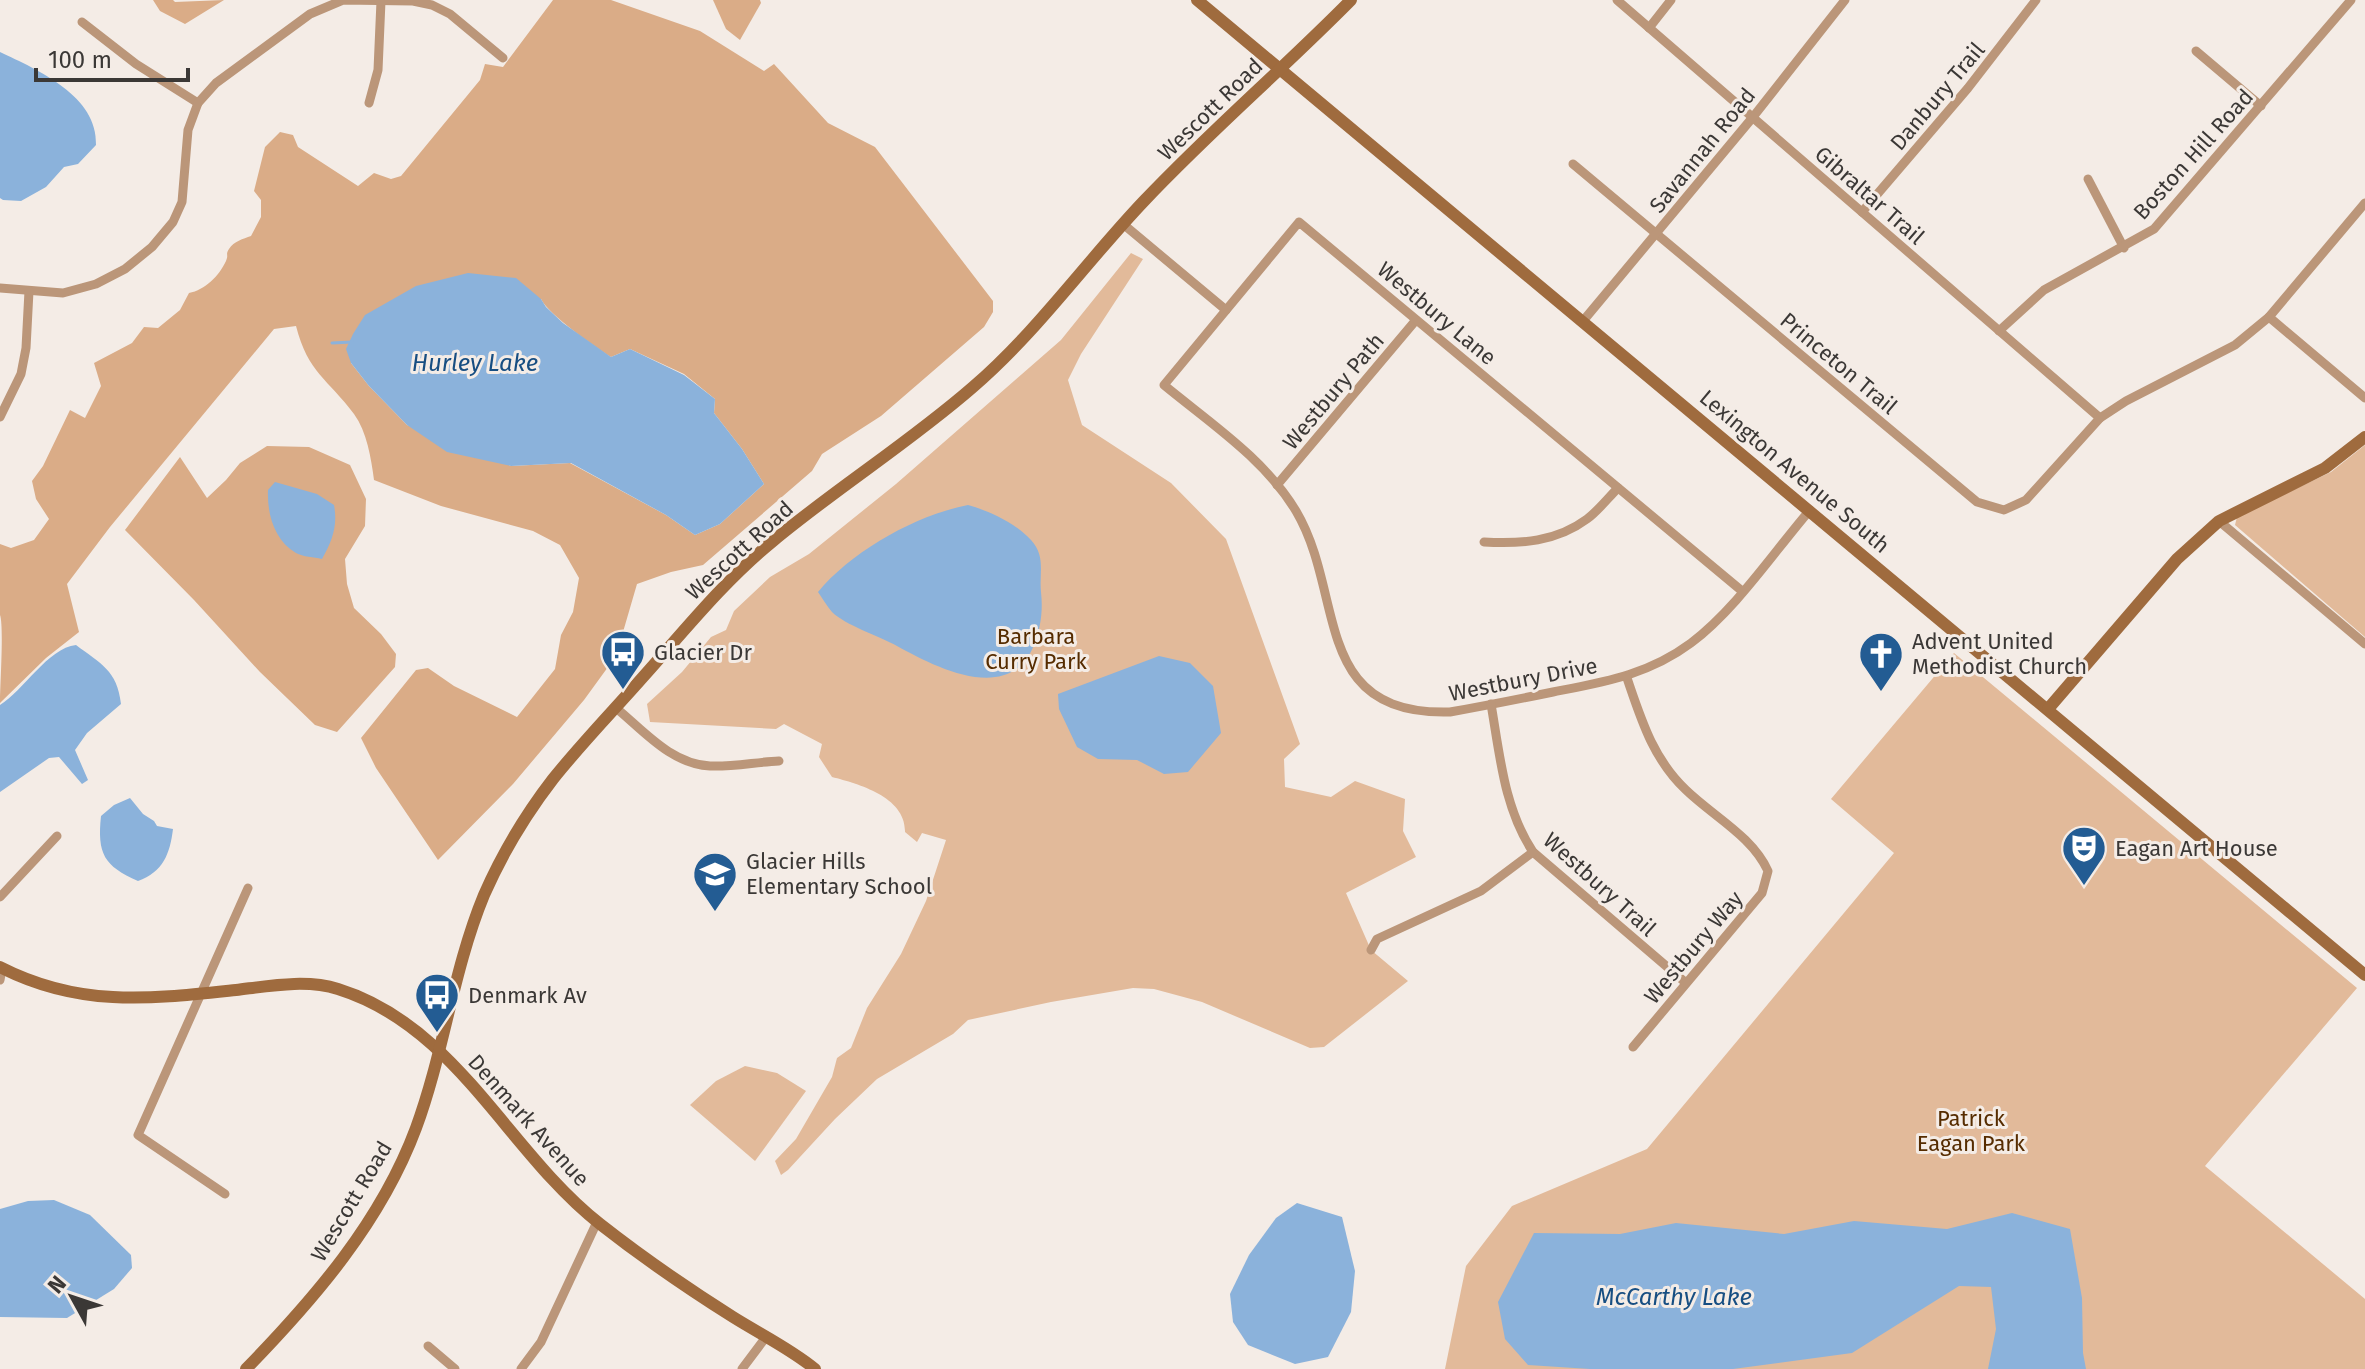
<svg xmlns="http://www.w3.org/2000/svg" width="2365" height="1369" font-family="'Fira Sans',sans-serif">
<rect width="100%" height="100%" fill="#f4ece6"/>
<!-- green -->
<g fill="#e2ba9a">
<path d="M 1131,253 L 1143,259 L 1081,354 L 1068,380 L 1082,425 L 1171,483 L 1226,539 L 1300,744 L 1284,759 L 1285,787 L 1331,797 L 1355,781 L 1405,799 L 1403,831 L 1416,857 L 1346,893 L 1371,950 L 1408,981 L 1324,1047 L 1310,1048 L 1202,1002 L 1154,989 L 1133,988 L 1051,1002 L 968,1020 L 953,1034 L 877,1079 L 835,1119 L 788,1170 L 781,1175 L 775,1161 L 796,1139 L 832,1077 L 837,1058 L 851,1048 L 867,1008 L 901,954 L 926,901 L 946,840 L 922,833 L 917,842 L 905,832 C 906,797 859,784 832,777 L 819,757 L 822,744 L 784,724 L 776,729 L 650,722 L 647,704 L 682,672 L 711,637 L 726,630 L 734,611 L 770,577 L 809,554 L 896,484 L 1061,340 Z"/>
<polygon points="2365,445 2365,637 2235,525 2237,517 2331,472"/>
<polygon points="1954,653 2357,988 2205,1166 2365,1299 2365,1369 1445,1369 1466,1266 1512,1206 1647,1149 1894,853 1831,799"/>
<polygon points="745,1066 777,1073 806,1091 755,1161 690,1105 716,1081"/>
</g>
<!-- forest -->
<g fill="#daac87" fill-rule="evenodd">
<polygon points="153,0 173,0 175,2 224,0 185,24 160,11"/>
<path d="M 553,0 L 611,0 L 700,31 L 764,71 L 774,64 L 828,123 L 875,147 L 993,301 L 993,312 L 984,327 L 881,416 L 822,454 L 812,471 L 703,565 L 671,572 L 637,584 L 616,656 L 584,700 L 513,784 L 438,860 L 376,768 L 361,738 L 416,670 L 428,668 L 454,686 L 517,717 L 555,669 L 561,635 L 573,612 L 579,578 L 560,545 L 533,531 L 441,506 L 374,480 C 371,458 367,432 354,414 C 328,379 308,373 296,326 L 274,329 L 110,527 L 67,584 L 79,632 L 46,658 L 0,703 C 0,686 4,626 0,615 L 0,544 L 11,548 L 34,540 L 49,519 L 36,499 L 32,481 L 43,466 L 70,410 L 85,418 L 101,386 L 94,363 L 132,343 L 144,327 L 158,328 L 180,310 L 189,293 C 205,290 219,276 226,261 C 229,254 225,255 229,249 C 234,241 243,239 251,236 L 261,217 L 261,200 L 254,191 L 265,147 L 280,132 L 293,135 L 298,147 L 358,186 L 374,173 L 391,179 L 401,176 L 480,80 L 485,64 L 503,67 ZM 541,299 C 549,315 595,347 611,357 L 630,349 L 684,374 L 715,399 L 714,413 L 742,449 L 764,484 L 720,524 L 695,535 L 666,515 L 570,463 L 511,466 L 407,425 L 369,386 L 351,363 Z"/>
<polygon points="713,0 760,0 761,3 740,40 726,29"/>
<polygon points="267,446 309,447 350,465 366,499 365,526 345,559 347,584 354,608 381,634 396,654 395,667 337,732 315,725 260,672 194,600 125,530 180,457 207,498 226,480 240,463"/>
</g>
<!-- water -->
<g fill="#8bb2db">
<path d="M 0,52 C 38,70 98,96 96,145 L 78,164 L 64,167 L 46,187 L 21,201 L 3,200 L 0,198 Z"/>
<polygon points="468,273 516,278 541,299 546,307 563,323 611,357 630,349 684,375 715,399 714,413 742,449 764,484 720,524 695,535 666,515 571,463 511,466 447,452 407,425 369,386 351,363 346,349 353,334 365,315 416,286"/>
<path d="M 275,482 L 317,494 L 334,505 C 338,526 332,541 322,559 C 314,557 303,557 296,553 C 274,540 267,514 268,490 Z"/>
<path d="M 968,505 C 990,511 1015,523 1031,540 C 1046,556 1039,573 1041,592 C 1043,611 1041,627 1034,645 C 1010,706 935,667 897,646 C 879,636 845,625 832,612 C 827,606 822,598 818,592 C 852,551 916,515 968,505 Z"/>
<path d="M 76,645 C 101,664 117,670 121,704 L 87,733 L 75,750 L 88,780 L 82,784 L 59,757 L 49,758 L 0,792 L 0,705 C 23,691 48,648 76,645 Z"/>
<polygon points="1159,656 1190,663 1213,686 1221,733 1188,772 1164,774 1137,760 1098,759 1077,747 1059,709 1058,694"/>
<path d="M 130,798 L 143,814 L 154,821 L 157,826 L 173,829 C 170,854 163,872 138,881 C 104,866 97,854 101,816 L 114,805 Z"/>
<polygon points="54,1200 90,1215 131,1255 132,1268 114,1289 67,1318 0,1317 0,1209 28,1201"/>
<polygon points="1297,1203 1342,1217 1355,1271 1351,1312 1328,1357 1295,1364 1248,1345 1233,1322 1230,1294 1249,1255 1276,1218"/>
<polygon points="2012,1213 2070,1229 2082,1298 2083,1353 2086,1369 1988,1369 1996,1329 1991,1287 1959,1286 1852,1353 1733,1369 1590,1369 1528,1365 1505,1339 1498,1302 1534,1233 1620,1234 1676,1223 1784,1234 1854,1221 1947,1229"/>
</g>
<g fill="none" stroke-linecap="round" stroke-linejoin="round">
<!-- stream -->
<polyline stroke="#8bb2db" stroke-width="3" points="332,343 352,342"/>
<!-- street -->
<g stroke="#bb9679" stroke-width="9">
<polyline points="1617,0 2100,418"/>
<polyline points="82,22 136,64 198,103"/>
<polyline points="1649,28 1671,0"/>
<polyline points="2196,51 2261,106"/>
<polyline points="369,103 378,70 381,1"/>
<polyline points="1573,164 1977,502 2004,510 2026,500 2100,418 2126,401 2235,345 2269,317 2365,203"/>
<polyline points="2088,179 2124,248"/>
<polyline points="1862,212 1968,88 2036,0"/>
<polyline points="1123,224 1226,310"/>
<polyline points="0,288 63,293 96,284 125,269 152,247 173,222 182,202 188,130 198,103 216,83 310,14 343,0 413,1 432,5 450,14 503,58"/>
<polyline points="2269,317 2365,398"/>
<polyline points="1583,321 1753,117 1845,0"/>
<polyline points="1999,331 2044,290 2154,229 2351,0"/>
<polyline points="0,417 21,374 26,348 29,291"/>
<polyline points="1277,485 1416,320"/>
<polyline points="2219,521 2365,644"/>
<path d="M 1484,542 C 1521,544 1556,542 1587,519 C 1598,511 1608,498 1618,488"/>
<path d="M 1742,591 L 1299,222 L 1164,385 C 1210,423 1265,459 1296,511 C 1346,595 1310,716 1450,712 C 1484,706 1519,699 1553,692 C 1604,682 1648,675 1691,643 C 1736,609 1773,553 1810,510"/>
<path d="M 1627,678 C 1641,719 1653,759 1686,790 C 1714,817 1752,836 1768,871 L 1762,893 L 1633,1047"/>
<path d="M 1491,704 C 1500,756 1504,808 1533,852 L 1686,983"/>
<path d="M 616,708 C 644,731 671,764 710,766 C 733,767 756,762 779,761"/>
<polyline points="0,897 57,836"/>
<polyline points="1371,950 1377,939 1481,891 1533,852"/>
<polyline points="0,980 2,968"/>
<polyline points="225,1194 138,1135 248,888"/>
<polyline points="428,1346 455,1369"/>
<polyline points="521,1369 541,1342 597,1222"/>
<polyline points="742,1369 766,1337"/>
</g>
<!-- secondary -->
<g stroke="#9f6b3e" stroke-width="12">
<polyline points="1197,0 2365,975"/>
<polyline points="2048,709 2177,559 2219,521 2325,468 2365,437"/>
<path d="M 0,967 C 80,1008 151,999 236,990 C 269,986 306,979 338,989 C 457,1026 507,1151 600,1224 C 642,1257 687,1288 733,1317 C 760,1334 791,1349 815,1369"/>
<path d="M 246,1369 C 314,1299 381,1222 416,1128 C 444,1052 453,970 484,895 C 502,854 526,814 553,779 C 581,744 613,711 643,677 C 685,630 724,581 773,541 C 838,487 910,442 973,387 C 1037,332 1086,262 1144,201 C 1210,131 1283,69 1351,0"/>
</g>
</g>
<!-- icons -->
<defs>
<g id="bus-pin" transform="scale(2.3)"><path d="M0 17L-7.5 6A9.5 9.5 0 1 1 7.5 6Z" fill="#235c93" stroke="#f4ece6"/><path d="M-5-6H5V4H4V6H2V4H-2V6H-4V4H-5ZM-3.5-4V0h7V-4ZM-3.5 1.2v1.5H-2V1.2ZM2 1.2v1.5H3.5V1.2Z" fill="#fff"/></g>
<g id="church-pin" transform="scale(2.3)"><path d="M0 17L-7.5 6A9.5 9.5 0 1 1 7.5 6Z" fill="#235c93" stroke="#f4ece6"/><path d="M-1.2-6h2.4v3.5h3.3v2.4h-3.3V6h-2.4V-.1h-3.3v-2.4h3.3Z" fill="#fff"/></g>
<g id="theatre-pin" transform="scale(2.3)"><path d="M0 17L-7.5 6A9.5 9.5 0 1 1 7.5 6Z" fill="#235c93" stroke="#f4ece6"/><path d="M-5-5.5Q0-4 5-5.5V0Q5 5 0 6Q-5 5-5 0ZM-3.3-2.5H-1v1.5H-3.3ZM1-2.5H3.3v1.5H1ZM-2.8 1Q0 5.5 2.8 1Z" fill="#fff"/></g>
<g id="school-pin" transform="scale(2.3)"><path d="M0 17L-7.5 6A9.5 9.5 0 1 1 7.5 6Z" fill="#235c93" stroke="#f4ece6"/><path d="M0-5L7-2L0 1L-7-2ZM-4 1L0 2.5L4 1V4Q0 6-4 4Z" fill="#fff"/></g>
</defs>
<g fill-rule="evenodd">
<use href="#bus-pin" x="623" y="652"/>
<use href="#church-pin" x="1881" y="654"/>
<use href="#theatre-pin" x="2084" y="848"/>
<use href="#school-pin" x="715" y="874"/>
<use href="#bus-pin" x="437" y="995"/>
</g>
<g text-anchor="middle" stroke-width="6" stroke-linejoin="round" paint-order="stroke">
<!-- street labels -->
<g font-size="22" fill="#3b3836" stroke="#f4ece6">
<text transform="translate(1937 96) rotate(-50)" y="8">Danbury Trail</text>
<text transform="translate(1210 109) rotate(-44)" y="8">Wescott Road</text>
<text transform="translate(1702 150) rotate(-51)" y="8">Savannah Road</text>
<text transform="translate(2193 154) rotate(-48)" y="8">Boston Hill Road</text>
<text transform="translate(1870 195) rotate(41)" y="8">Gibraltar Trail</text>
<text transform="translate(1437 313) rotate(40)" y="8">Westbury Lane</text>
<text transform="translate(1839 363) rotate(40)" y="8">Princeton Trail</text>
<text transform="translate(1333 391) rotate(-50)" y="8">Westbury Path</text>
<text transform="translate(1795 471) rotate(40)" y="8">Lexington Avenue South</text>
<text transform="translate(739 550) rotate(-42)" y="8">Wescott Road</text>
<text transform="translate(1523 679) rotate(-11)" y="8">Westbury Drive</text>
<text transform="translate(1600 884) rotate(42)" y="8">Westbury Trail</text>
<text transform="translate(1693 947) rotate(-50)" y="8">Westbury Way</text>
<text transform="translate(529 1120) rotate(48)" y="8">Denmark Avenue</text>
<text transform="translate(351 1201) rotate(-59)" y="8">Wescott Road</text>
</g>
<!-- park labels -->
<g font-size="22" fill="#562c00" stroke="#f4ece6">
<text x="1036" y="644">Barbara<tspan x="1036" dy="25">Curry Park</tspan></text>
<text x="1971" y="1126">Patrick<tspan x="1971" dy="25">Eagan Park</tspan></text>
</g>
<!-- poi labels -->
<g font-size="22" fill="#3b3836" stroke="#f4ece6" text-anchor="start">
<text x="1912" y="649">Advent United<tspan x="1912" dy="25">Methodist Church</tspan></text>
<text x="654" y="660">Glacier Dr</text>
<text x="2115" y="856">Eagan Art House</text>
<text x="746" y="869">Glacier Hills<tspan x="746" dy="25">Elementary School</tspan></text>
<text x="468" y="1003">Denmark Av</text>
</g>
<!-- water labels -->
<g font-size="24" font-style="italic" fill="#174e82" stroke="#f4ece6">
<text x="475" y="371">Hurley Lake</text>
<text x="1674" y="1305">McCarthy Lake</text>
</g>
</g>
<!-- north arrow -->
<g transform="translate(72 1297) rotate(310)" stroke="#f4ece6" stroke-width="6" paint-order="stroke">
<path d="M0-6L14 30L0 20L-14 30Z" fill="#3b3836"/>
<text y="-12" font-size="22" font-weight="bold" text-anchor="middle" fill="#3b3836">N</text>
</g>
<!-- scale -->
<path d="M36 68v12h152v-12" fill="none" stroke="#3b3836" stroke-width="4"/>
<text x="48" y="68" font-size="24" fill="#3b3836" stroke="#f4ece6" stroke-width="6" paint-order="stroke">100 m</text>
</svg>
